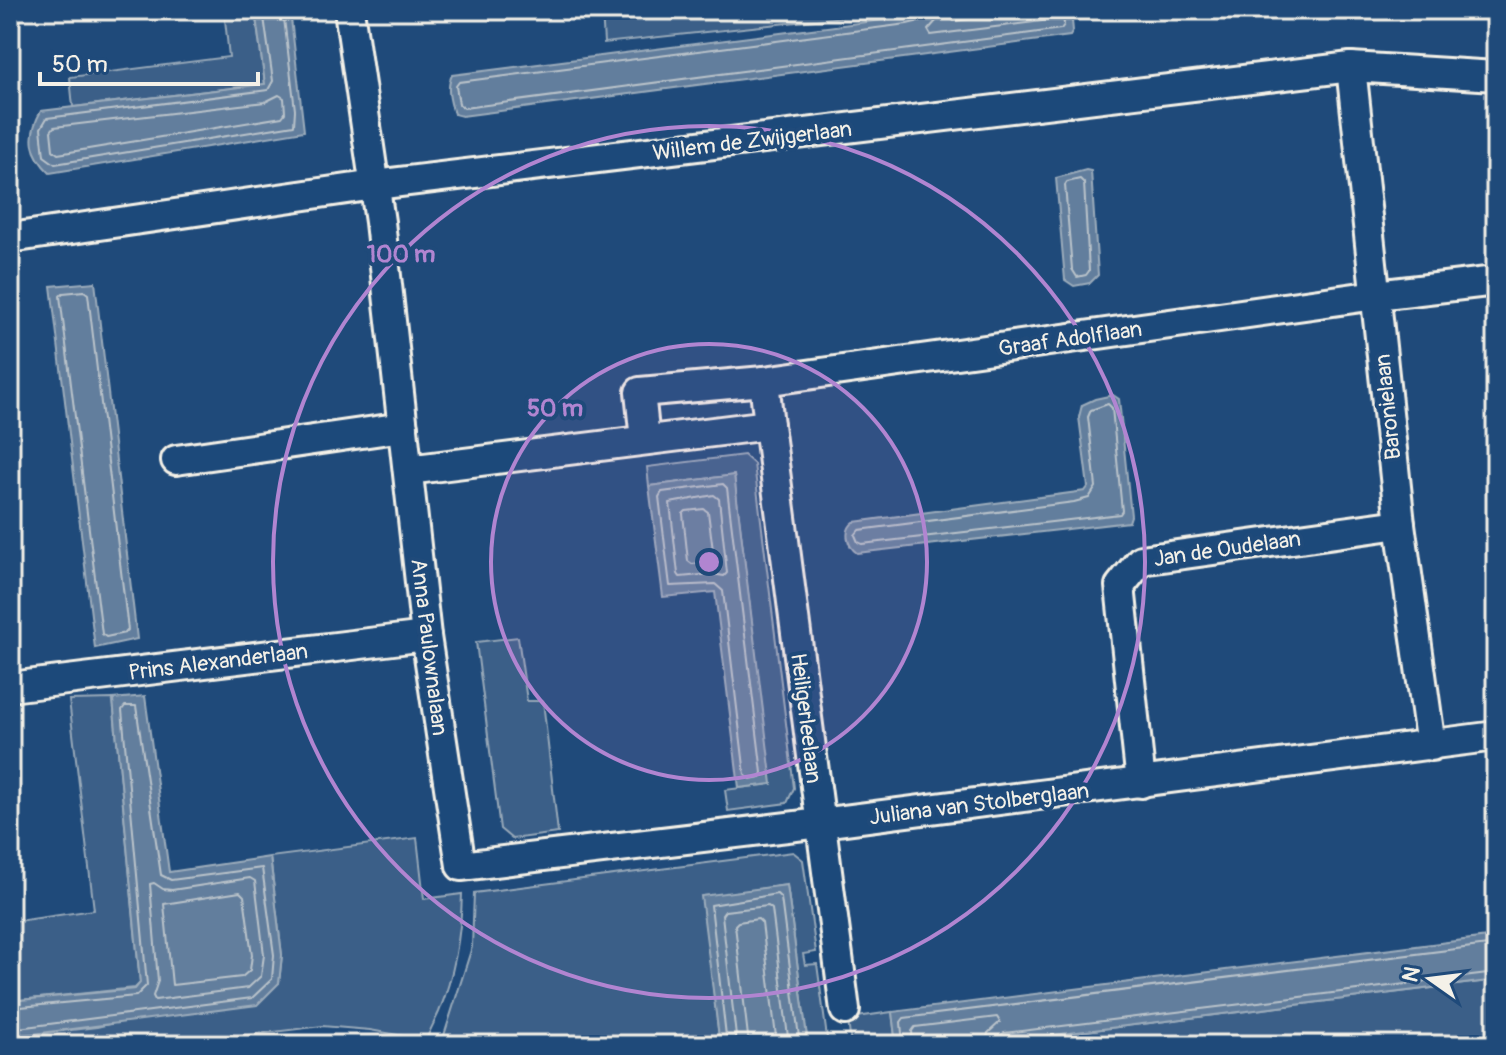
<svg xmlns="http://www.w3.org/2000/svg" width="1506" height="1055" font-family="Pangolin,sans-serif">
<rect width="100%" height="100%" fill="#1f4a7a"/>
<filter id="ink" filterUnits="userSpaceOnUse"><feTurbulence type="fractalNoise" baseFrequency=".0125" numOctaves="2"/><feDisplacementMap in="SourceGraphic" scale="16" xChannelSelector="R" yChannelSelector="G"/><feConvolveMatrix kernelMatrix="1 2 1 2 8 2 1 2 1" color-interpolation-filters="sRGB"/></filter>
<g filter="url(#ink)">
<!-- green -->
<g fill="#3a5f88" stroke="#97a8b8" stroke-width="2">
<polygon points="224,10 255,10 265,84 73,107 70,77 229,57"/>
<polygon points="602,10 908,10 604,43"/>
<polygon points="744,455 754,464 794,788 787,803 728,811 725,790 771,784 734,475 649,486 647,467"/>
<polygon points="518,637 527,701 543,701 558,833 512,839 500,829 476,642"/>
<polygon points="113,699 140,983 135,988 10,1001 10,922 94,910 69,700"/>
<path d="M 417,838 L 424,899 L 462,894 C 461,935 455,973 439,1012 C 435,1021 430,1030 426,1040 L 370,1030 L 322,1026 L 168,1045 L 10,1045 L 10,1037 L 97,1027 L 279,983 L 282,955 L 270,857 Z"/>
<polygon points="793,852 803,860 816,952 803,954 805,965 817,964 828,1045 808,1045 787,885 702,897 720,1045 441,1045 472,947 474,893"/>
<polygon points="1496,980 1496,1045 973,1045"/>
<polygon points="892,1012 896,1045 851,1045 848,1020 850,1018"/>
</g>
<!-- water -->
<g fill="#627e9d" stroke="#9cacbb" stroke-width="2">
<path d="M 255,10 L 290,10 L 304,131 L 50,173 C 30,154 27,136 41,111 L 265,84 Z"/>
<path d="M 924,10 L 1071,10 L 1073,31 L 1070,36 L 462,116 L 454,114 C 450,101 446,87 452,75 L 905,17 L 922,13 Z"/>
<polygon points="1086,170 1091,171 1098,275 1090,283 1074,286 1065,280 1056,178"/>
<polygon points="95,282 137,639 95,648 51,286"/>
<path d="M 1113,395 L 1119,399 L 1131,516 L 1129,522 L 857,553 C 847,546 843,530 854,522 L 1085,491 L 1088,487 L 1079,417 L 1082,405 L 1095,399 Z"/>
<polygon points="734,475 772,784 739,788 715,592 663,597 649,486"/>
<polygon points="145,696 169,872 270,857 282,955 279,983 257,1005 10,1037 10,1001 135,989 140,983 113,699"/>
<polygon points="787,885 808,1045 720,1045 701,896"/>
<polygon points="1496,936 1496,980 973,1045 896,1045 892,1012"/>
</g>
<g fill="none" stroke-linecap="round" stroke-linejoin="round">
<!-- shore -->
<g stroke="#bac3ca" stroke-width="2">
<polyline points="263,10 273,81 268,90 47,118 41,128 44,156 55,164 294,125 295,110 283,10"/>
<polyline points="928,10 924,20 907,24 459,82 456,86 459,104 464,108 1061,29 1064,25 1063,10"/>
<polyline points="938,10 936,21 928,30 931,35 1050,20 1053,17 1053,10"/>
<polyline points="950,10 950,18 954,21 1036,10"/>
<polygon points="279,95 284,98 285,113 282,117 58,154 53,150 51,131 54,127 265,102"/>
<polygon points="1080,179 1084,183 1089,271 1086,275 1077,277 1072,269 1065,185 1067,182"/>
<polygon points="84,291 88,294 128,630 125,633 106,637 102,634 60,296 63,293"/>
<polygon points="1108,404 1112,408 1122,511 1120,514 862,544 858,542 855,535 859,530 1074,502 1089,498 1096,487 1088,417 1091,410"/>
<polygon points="723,484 727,488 762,773 760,777 750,779 745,775 723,591 715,584 670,586 659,497 662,492"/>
<polygon points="714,495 719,499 727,573 724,576 712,574 680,577 678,574 670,503"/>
<polygon points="704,509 708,512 714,558 710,562 692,564 688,561 683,514 686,511"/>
<polygon points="250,878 255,881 264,955 261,976 248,988 155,1000 153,996 158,981 150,884 154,883 163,889 172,890"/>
<polygon points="240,892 244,896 252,955 250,970 242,977 172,985 164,904"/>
<polyline points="10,1008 136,996 147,985 122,710 125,706 136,706 161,875 171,880 262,868 274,955 272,979 252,998 10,1029"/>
<polyline points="727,1045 711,905 777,894 781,898 800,1045"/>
<polyline points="737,1045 722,915 725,911 768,906 772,909 789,1045"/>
<polyline points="749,1045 735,925 738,922 758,919 762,923 777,1045"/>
<polyline points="903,1045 901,1022 904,1018 1496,944"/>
<polyline points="913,1045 912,1031 915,1027 997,1017 1000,1022 988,1033 986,1045"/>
<polyline points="996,1045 997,1037 1004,1033 1496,973"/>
</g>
<!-- street casing -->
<g stroke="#f4f1e8" stroke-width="34">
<g id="street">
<polyline points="349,10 380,222 426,636 461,866 821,823 1496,736"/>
<polyline points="1351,67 1400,524 1431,746"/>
<polyline points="10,238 375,185 1351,67 1496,76"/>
<polyline points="769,425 845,1010"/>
<polyline points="645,440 640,392 764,381"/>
<polyline points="176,460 403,427"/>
<polyline points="408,470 769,425 764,381 1376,295 1496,281"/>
<polyline points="10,687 426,636"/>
<polyline points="1141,783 1120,586 1141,560 1400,524"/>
</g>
</g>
<!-- street -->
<use href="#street" stroke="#1f4a7a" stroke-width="28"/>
</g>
</g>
<!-- distance rings -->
<circle cx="709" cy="562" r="218" fill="#b185d1" fill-opacity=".12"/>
<g fill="none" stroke="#b185d1" stroke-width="4">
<circle cx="709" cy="562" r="218"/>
<circle cx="709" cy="562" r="436"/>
</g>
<g text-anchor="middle" stroke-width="8" stroke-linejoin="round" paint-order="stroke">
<!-- street labels -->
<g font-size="22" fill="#f4f1e8" stroke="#1f4a7a">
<text transform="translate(752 140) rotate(-7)" y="8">Willem de Zwijgerlaan</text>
<text transform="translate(1070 338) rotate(-8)" y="8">Graaf Adolflaan</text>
<text transform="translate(1387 407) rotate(-96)" y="8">Baronielaan</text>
<text transform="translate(1227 548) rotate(-8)" y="8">Jan de Oudelaan</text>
<text transform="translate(430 647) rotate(83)" y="8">Anna Paulownalaan</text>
<text transform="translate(218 661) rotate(-7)" y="8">Prins Alexanderlaan</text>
<text transform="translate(807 718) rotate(83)" y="8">Heiligerleelaan</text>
<text transform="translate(979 803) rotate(-7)" y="8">Juliana van Stolberglaan</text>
</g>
</g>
<circle cx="709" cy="562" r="12" fill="#b185d1" stroke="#1f4a7a" stroke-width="4"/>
<g font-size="24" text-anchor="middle" font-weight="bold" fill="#b185d1" stroke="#1f4a7a" stroke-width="8" stroke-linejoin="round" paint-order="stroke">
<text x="401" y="262">100 m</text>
<text x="555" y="416">50 m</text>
</g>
<!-- margin -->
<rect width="1506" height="1055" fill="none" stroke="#1f4a7a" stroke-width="40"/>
<rect x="20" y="20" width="1466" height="1015" fill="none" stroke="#f4f1e8" stroke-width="3" filter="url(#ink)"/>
<!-- north arrow -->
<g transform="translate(1430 979) rotate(284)" stroke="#1f4a7a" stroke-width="6" paint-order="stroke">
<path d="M0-6L14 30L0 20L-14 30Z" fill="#f4f1e8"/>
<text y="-12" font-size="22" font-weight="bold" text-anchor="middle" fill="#f4f1e8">N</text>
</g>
<!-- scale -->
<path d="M40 72v12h218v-12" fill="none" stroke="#f4f1e8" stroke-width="4"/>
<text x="52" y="72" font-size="24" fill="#f4f1e8" stroke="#1f4a7a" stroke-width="6" paint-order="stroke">50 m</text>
</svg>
